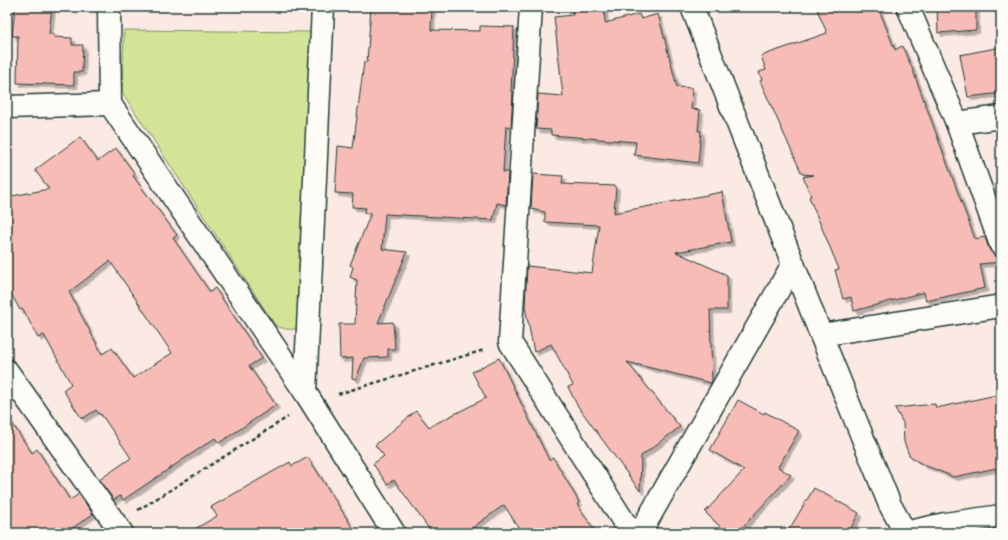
<svg xmlns="http://www.w3.org/2000/svg" width="1008" height="540" font-family="Caveat,sans-serif">
<defs>
<filter id="shadow"><feDropShadow dx="3.5" dy="3.5" stdDeviation="0" flood-color="#0004"/></filter>
</defs>
<rect width="100%" height="100%" fill="#fbe9e4"/>
<filter id="ink" filterUnits="userSpaceOnUse"><feTurbulence type="fractalNoise" baseFrequency=".025" numOctaves="2"/><feDisplacementMap in="SourceGraphic" scale="8" xChannelSelector="R" yChannelSelector="G"/><feConvolveMatrix kernelMatrix="1 2 1 2 8 2 1 2 1" color-interpolation-filters="sRGB"/></filter>
<g filter="url(#ink)">
<!-- green -->
<path fill="#d4e497" stroke="#7a9066" d="M 124,30 L 312,32 L 300,326 C 292,332 283,329 275,325 L 122,92 Z"/>
<!-- building -->
<g fill="#f7bcb6" stroke="#1f3d34" fill-rule="evenodd" filter="url(#shadow)">
<polygon points="15,7 52,7 49,34 54,34 54,37 72,38 72,45 83,45 82,72 74,72 74,85 17,83 18,36 12,36"/>
<polygon points="371,7 432,7 431,30 480,31 480,26 514,27 511,92 513,92 511,127 506,126 503,172 508,172 506,205 497,203 493,220 385,214 382,249 407,252 378,323 393,322 395,349 388,349 388,357 364,358 356,379 352,378 353,358 340,359 339,324 355,324 357,280 350,277 353,267 350,265 371,213 364,213 366,208 352,207 353,194 335,193 338,146 353,148 364,62 367,62"/>
<polygon points="572,7 604,7 605,23 639,14 641,19 658,14 677,87 692,88 691,109 700,110 698,131 701,131 698,163 634,155 636,142 551,135 551,130 536,129 538,94 563,96 554,17 573,15"/>
<polygon points="816,7 878,7 895,50 902,46 912,68 975,239 985,237 989,249 993,254 1001,257 1001,262 980,264 985,288 926,301 924,292 854,311 851,297 843,299 835,270 839,269 809,197 811,196 803,177 813,175 802,174 760,81 762,80 759,72 766,70 761,56 827,33"/>
<polygon points="937,7 976,7 976,30 938,33"/>
<polygon points="1001,47 1001,93 968,97 960,55"/>
<path d="M 80,137 L 98,161 L 116,148 L 135,174 L 133,176 L 177,235 L 173,238 L 210,292 L 215,288 L 262,358 L 249,366 L 276,405 L 219,443 L 215,438 L 123,500 L 120,496 L 114,500 L 99,480 L 131,458 L 101,414 L 100,415 L 96,410 L 82,419 L 63,390 L 71,384 L 44,335 L 38,338 L 23,309 L 20,310 L 7,286 L 7,197 L 49,189 L 35,170 ZM 110,261 L 172,353 L 133,378 L 112,348 L 102,354 L 69,292 Z"/>
<polygon points="533,174 563,176 562,184 616,186 614,213 722,192 731,242 676,252 727,275 727,310 710,310 712,381 711,383 627,362 680,427 641,456 640,491 577,405 568,387 573,385 551,344 534,352 525,307 527,266 592,273 599,225 545,222 545,212 531,209"/>
<polygon points="499,358 549,460 553,457 579,502 577,504 596,533 522,533 504,505 465,533 432,533 394,480 387,484 373,464 384,456 375,445 416,411 429,427 486,398 472,372"/>
<polygon points="1001,394 1001,467 954,477 924,465 917,461 909,455 904,442 903,423 895,408 935,404 936,408"/>
<polygon points="738,400 764,414 765,412 799,431 778,467 791,475 737,533 727,533 705,512 744,470 710,450"/>
<polygon points="7,416 32,453 37,449 70,500 79,494 93,514 65,533 15,533 7,521"/>
<polygon points="308,457 356,533 188,533 217,516 211,507 290,462 292,466"/>
<polygon points="814,488 859,513 848,533 787,533"/>
</g>
<g fill="none" stroke-linecap="round" stroke-linejoin="round">
<!-- street casing -->
<g stroke="#1f3d34" stroke-width="25">
<g id="street">
<polyline points="109,7 110,104 305,392 394,533"/>
<polyline points="531,7 510,342 631,533"/>
<polyline points="908,7 957,123 1001,245"/>
<polyline points="7,107 110,104"/>
<polyline points="957,123 1001,117"/>
<polyline points="821,335 1001,306"/>
<polyline points="7,371 122,533"/>
<polyline points="305,392 323,7"/>
<polyline points="640,533 793,264"/>
</g>
</g>
<!-- secondary casing -->
<g stroke="#1f3d34" stroke-width="25">
<g id="secondary">
<polyline points="692,7 821,335 890,505 905,532"/>
<polyline points="905,533 945,524 1001,516"/>
</g>
</g>
<!-- path -->
<g stroke="#1f3d34" stroke-width="2.5" stroke-dasharray="4 3" stroke-linecap="butt">
<polyline points="338,394 484,350"/>
<polyline points="138,510 288,417"/>
</g>
<!-- street -->
<use href="#street" stroke="#fdfcf7" stroke-width="22"/>
<!-- secondary -->
<use href="#secondary" stroke="#fdfcf7" stroke-width="22"/>
</g>
</g>
<!-- margin -->
<rect width="1008" height="540" fill="none" stroke="#fdfcf7" stroke-width="24"/>
<rect x="12" y="12" width="984" height="516" fill="none" stroke="#1f3d34" stroke-width="1.5" filter="url(#ink)"/>
</svg>
